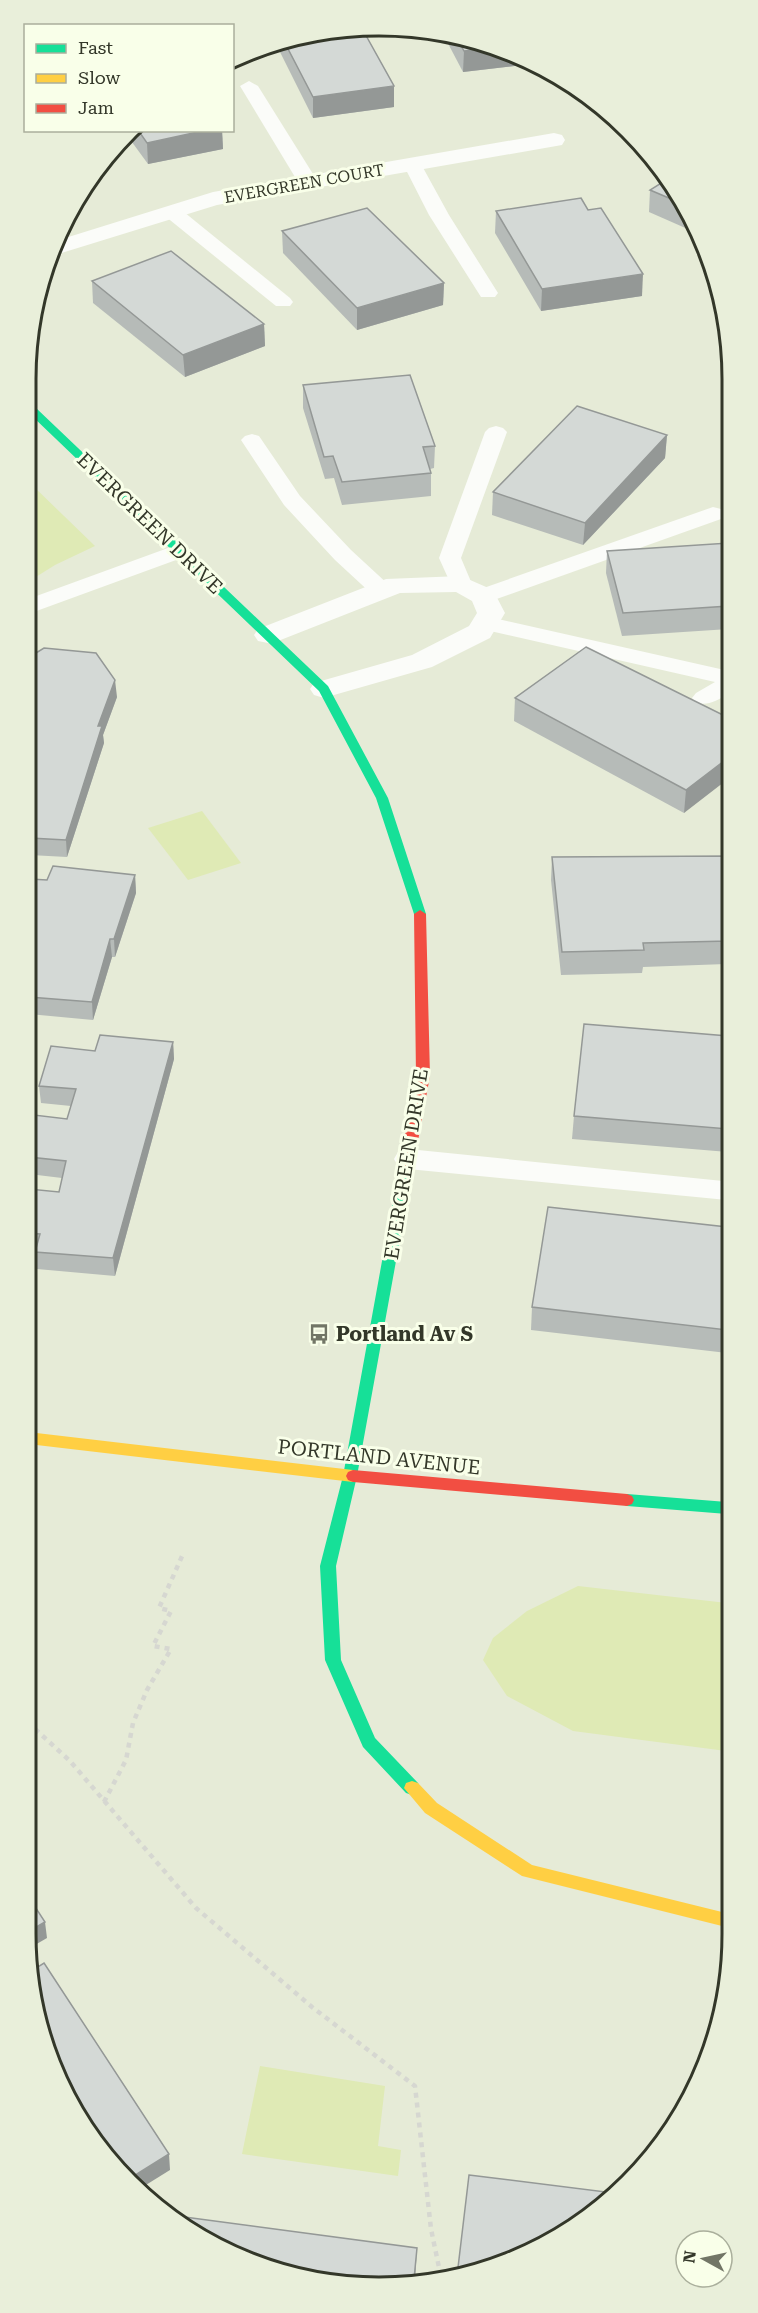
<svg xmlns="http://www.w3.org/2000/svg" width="758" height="2313" font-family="'Roboto Serif',serif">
<rect width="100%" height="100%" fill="#e6ebd7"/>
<!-- green -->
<g fill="#dfeab5">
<polygon points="32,485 95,546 55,565 31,580"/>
<polygon points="202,811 241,863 188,880 148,828"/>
<polygon points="578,1586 727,1603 726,1751 573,1731 507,1696 483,1660 493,1638 527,1611"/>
<polygon points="260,2066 385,2086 378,2146 401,2150 398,2176 242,2154"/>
</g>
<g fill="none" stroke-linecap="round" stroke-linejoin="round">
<!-- path -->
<g stroke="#d6d7d1" stroke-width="4.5" stroke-dasharray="5 5" stroke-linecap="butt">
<polyline points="26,1725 34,1728 70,1761 196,1908 312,2007 415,2086 431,2229 441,2277"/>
<polyline points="104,1802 126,1760 133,1723 147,1690 171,1649 153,1646 171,1611 159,1608 183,1554"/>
</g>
<!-- lane -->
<g fill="#fbfcf9" fill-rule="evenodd">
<polygon points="249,81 258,86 318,182 315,186 301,186 298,182 240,86"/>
<polygon points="412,158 421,164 449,215 498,293 495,297 481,297 429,215 403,164"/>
<polygon points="172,206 179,208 290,298 293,302 290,306 276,306 165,216 162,212"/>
<polygon points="496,426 503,428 507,432 461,558 472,584 469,589 453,589 439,558 485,432 489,428"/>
<polygon points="252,434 259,436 300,496 351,550 390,586 393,591 390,596 374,596 335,560 284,505 241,440 245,436"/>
<polygon points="713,507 721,509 724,514 721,519 491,601 475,601 472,596 475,591"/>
<polygon points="179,544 187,546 190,551 187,556 31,613 31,598"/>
<path d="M 485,616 L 729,671 L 729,694 C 717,700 709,706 696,703 L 692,698 L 696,693 L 715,682 L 477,628 L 474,623 L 477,618 Z"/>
<polygon points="408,1149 723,1181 727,1182 727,1200 408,1169 398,1166 394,1159 398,1152"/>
</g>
<!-- street -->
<g fill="#fbfcf9" fill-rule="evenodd">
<polygon points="554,133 562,135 565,140 562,145 217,205 55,255 62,239 213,192"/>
<polygon points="461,576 493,590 505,613 490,638 432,667 334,695 324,698 314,695 310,689 314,683 412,655 469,626 477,613 472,601 456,592 400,593 278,641 268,643 258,641 254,635 258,629 386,579"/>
</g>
<!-- fast -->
<g fill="#16e098" fill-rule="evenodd">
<polygon points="32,407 36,408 328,686 388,798 426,914 424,917 420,918 414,914 376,798 319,691 32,416"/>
<polygon points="405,1168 412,1173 357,1476 336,1566 341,1660 375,1738 418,1783 420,1788 418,1793 412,1795 406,1793 363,1747 325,1660 320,1566 343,1476 398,1173"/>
<polygon points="627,1494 727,1502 727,1514 627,1506 622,1504 620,1500 622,1496"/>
</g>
<!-- slow -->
<g fill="#ffcf43" fill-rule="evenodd">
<polygon points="28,1432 353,1470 358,1472 360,1476 358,1480 353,1482 28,1444"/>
<polygon points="412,1781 418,1783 437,1803 532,1865 726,1913 726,1927 522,1876 425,1813 404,1788 406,1783"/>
</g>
<!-- jam -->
<g fill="#f24e42" fill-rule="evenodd">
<polygon points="420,910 426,914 430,1076 412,1173 405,1178 398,1173 416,1076 414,914"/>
<polygon points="353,1470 627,1494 632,1496 634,1500 632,1504 627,1506 353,1482 348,1480 346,1476 348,1472"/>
</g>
</g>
<!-- wall -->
<g fill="#b6bbb8">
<polygon points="310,32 394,86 394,107 313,118 277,46"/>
<polygon points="442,32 448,32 532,64 463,72"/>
<polygon points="137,130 222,130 223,149 148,164 129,138"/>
<polygon points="666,180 696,222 699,234 649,212 650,190"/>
<polygon points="496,211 642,296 541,311 495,233"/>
<polygon points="282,231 444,283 443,305 357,330 283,253"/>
<polygon points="92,281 264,324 265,346 185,377 93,303"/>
<polygon points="303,385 435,446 434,468 430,469 431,473 431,496 342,505 334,478 325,479 303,408"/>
<polygon points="667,435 665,458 583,545 492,515 493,492"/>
<polygon points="729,543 729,629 622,636 606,573 607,551"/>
<polygon points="31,656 117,697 103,735 104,743 67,857 30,855"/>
<polygon points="515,698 729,718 684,813 514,721"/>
<polygon points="728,856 728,954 727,955 726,964 643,967 642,973 561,975 551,880 552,857"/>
<polygon points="135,875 136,893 115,957 112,957 93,1020 29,1014 30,879 47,880"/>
<polygon points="728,1036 728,1152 572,1139 574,1116"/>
<polygon points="173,1042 174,1059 115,1276 37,1269 35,1251 28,1250 29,1189 59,1192 62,1178 29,1174 29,1130 67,1119 71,1106 41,1103 39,1086 95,1051"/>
<polygon points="727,1227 727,1353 531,1330 532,1307"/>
</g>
<!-- shaded-wall -->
<g fill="#949896">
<polygon points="489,48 532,64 463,72 464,51"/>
<polygon points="394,86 394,107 313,118 313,97"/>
<polygon points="207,130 222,130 223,149 148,164 147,143"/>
<polygon points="643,274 642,296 541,311 542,289"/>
<polygon points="444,283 443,305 357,330 357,308"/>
<polygon points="264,324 265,346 185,377 183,355"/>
<polygon points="667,435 665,458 583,545 585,523"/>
<polygon points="115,680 117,697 103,735 104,743 67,857 66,840 98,726"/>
<polygon points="728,758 728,779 684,813 686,790"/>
<polygon points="135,875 136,893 115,957 114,939"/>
<polygon points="110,939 112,957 93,1020 92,1002"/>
<polygon points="173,1042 174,1059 115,1276 113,1258"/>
<polygon points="45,1922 47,1938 28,1949 26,1933"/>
<polygon points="169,2154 170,2170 141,2188 129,2179"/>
<polygon points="417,2248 415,2279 414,2279"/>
</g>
<!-- building -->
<g fill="#d4d9d6" stroke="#949896" stroke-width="1.5">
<polygon points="310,32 364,32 394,86 313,97 285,43"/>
<polygon points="455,35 489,48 464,51"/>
<polygon points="138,130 207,130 147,143"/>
<polygon points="666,180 683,204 650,190"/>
<polygon points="581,198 588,210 601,208 643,274 542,289 496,211"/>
<polygon points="367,208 444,283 357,308 282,231"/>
<polygon points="171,251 264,324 183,355 92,281"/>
<polygon points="410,375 435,446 423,447 431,473 342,482 333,456 324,457 303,385"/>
<polygon points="577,406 667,435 585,523 493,492"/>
<polygon points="729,543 729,606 623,613 607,551"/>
<polygon points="586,647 729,718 728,758 686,790 515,698"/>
<polygon points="44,648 96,653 115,680 98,726 102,726 66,840 30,838 31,656"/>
<polygon points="728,856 728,931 727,931 728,941 643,943 644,950 562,952 552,857"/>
<polygon points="53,866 135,875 114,939 110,939 92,1002 29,997 30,931 35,916 30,916 30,879 47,880"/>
<polygon points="584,1024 728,1036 728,1129 574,1116"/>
<polygon points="100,1035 173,1042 113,1258 35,1252 40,1234 28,1233 29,1189 59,1192 66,1161 29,1157 29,1130 34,1115 67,1119 76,1089 39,1086 51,1046 95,1051"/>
<polygon points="548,1207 727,1227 727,1330 532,1307"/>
<polygon points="26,1893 45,1922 26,1933"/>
<polygon points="44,1963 169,2154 129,2179 113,2167 52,2069 33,1970"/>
<polygon points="469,2175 614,2193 594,2215 471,2275 457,2276"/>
<polygon points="177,2216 417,2248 414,2279 333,2285 222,2251"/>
</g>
<!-- icons -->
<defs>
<g id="bus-bare" transform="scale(1.62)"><path d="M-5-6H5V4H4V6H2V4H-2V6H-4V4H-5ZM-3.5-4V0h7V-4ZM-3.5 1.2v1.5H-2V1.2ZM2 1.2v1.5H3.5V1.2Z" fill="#727666" stroke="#f9ffe9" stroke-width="2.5" paint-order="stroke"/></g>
</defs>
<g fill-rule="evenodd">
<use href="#bus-bare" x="319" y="1334"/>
</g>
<g text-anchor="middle" stroke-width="6" stroke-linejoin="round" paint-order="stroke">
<!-- far-street labels -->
<g font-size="16" fill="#333729" stroke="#f9ffe9">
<text transform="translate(304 183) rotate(-10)" y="6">EVERGREEN COURT</text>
</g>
<!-- street labels -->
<g font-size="20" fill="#333729" stroke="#f9ffe9">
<text transform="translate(150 523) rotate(44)" y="7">EVERGREEN DRIVE</text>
<text transform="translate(406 1164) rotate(-81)" y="7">EVERGREEN DRIVE</text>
<text transform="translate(379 1457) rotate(6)" y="7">PORTLAND AVENUE</text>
</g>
<!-- poi labels -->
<g font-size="20" font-weight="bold" fill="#333729" stroke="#f9ffe9" text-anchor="start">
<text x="336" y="1341">Portland Av S</text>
</g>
</g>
<!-- crop -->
<path d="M0 0H758V2313H0ZM379 36H379A343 343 0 0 1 722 379V1934A343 343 0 0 1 379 2277H379A343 343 0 0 1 36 1934V379A343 343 0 0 1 379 36Z" fill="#e9efda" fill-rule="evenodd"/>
<path fill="none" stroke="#333729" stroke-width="3" d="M379 36H379A343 343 0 0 1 722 379V1934A343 343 0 0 1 379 2277H379A343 343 0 0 1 36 1934V379A343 343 0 0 1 379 36Z"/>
<!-- legend -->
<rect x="24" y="24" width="210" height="108" fill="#f9ffe9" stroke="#aaaf9c" stroke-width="1.5"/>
<rect x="36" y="44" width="30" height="9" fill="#16e098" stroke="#aaaf9c" stroke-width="1.5"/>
<text x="78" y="54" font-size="18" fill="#333729">Fast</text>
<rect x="36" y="74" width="30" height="9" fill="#ffcf43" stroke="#aaaf9c" stroke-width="1.5"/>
<text x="78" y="84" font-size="18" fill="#333729">Slow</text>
<rect x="36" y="104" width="30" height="9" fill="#f24e42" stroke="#aaaf9c" stroke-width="1.5"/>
<text x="78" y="114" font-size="18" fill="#333729">Jam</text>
<!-- north arrow -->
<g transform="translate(704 2259) rotate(278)"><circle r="28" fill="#f9ffe9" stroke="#aaaf9c" stroke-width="1.5"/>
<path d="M0-4.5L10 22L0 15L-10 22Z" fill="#727666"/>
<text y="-9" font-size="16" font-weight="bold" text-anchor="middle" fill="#333729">N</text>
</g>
</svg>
